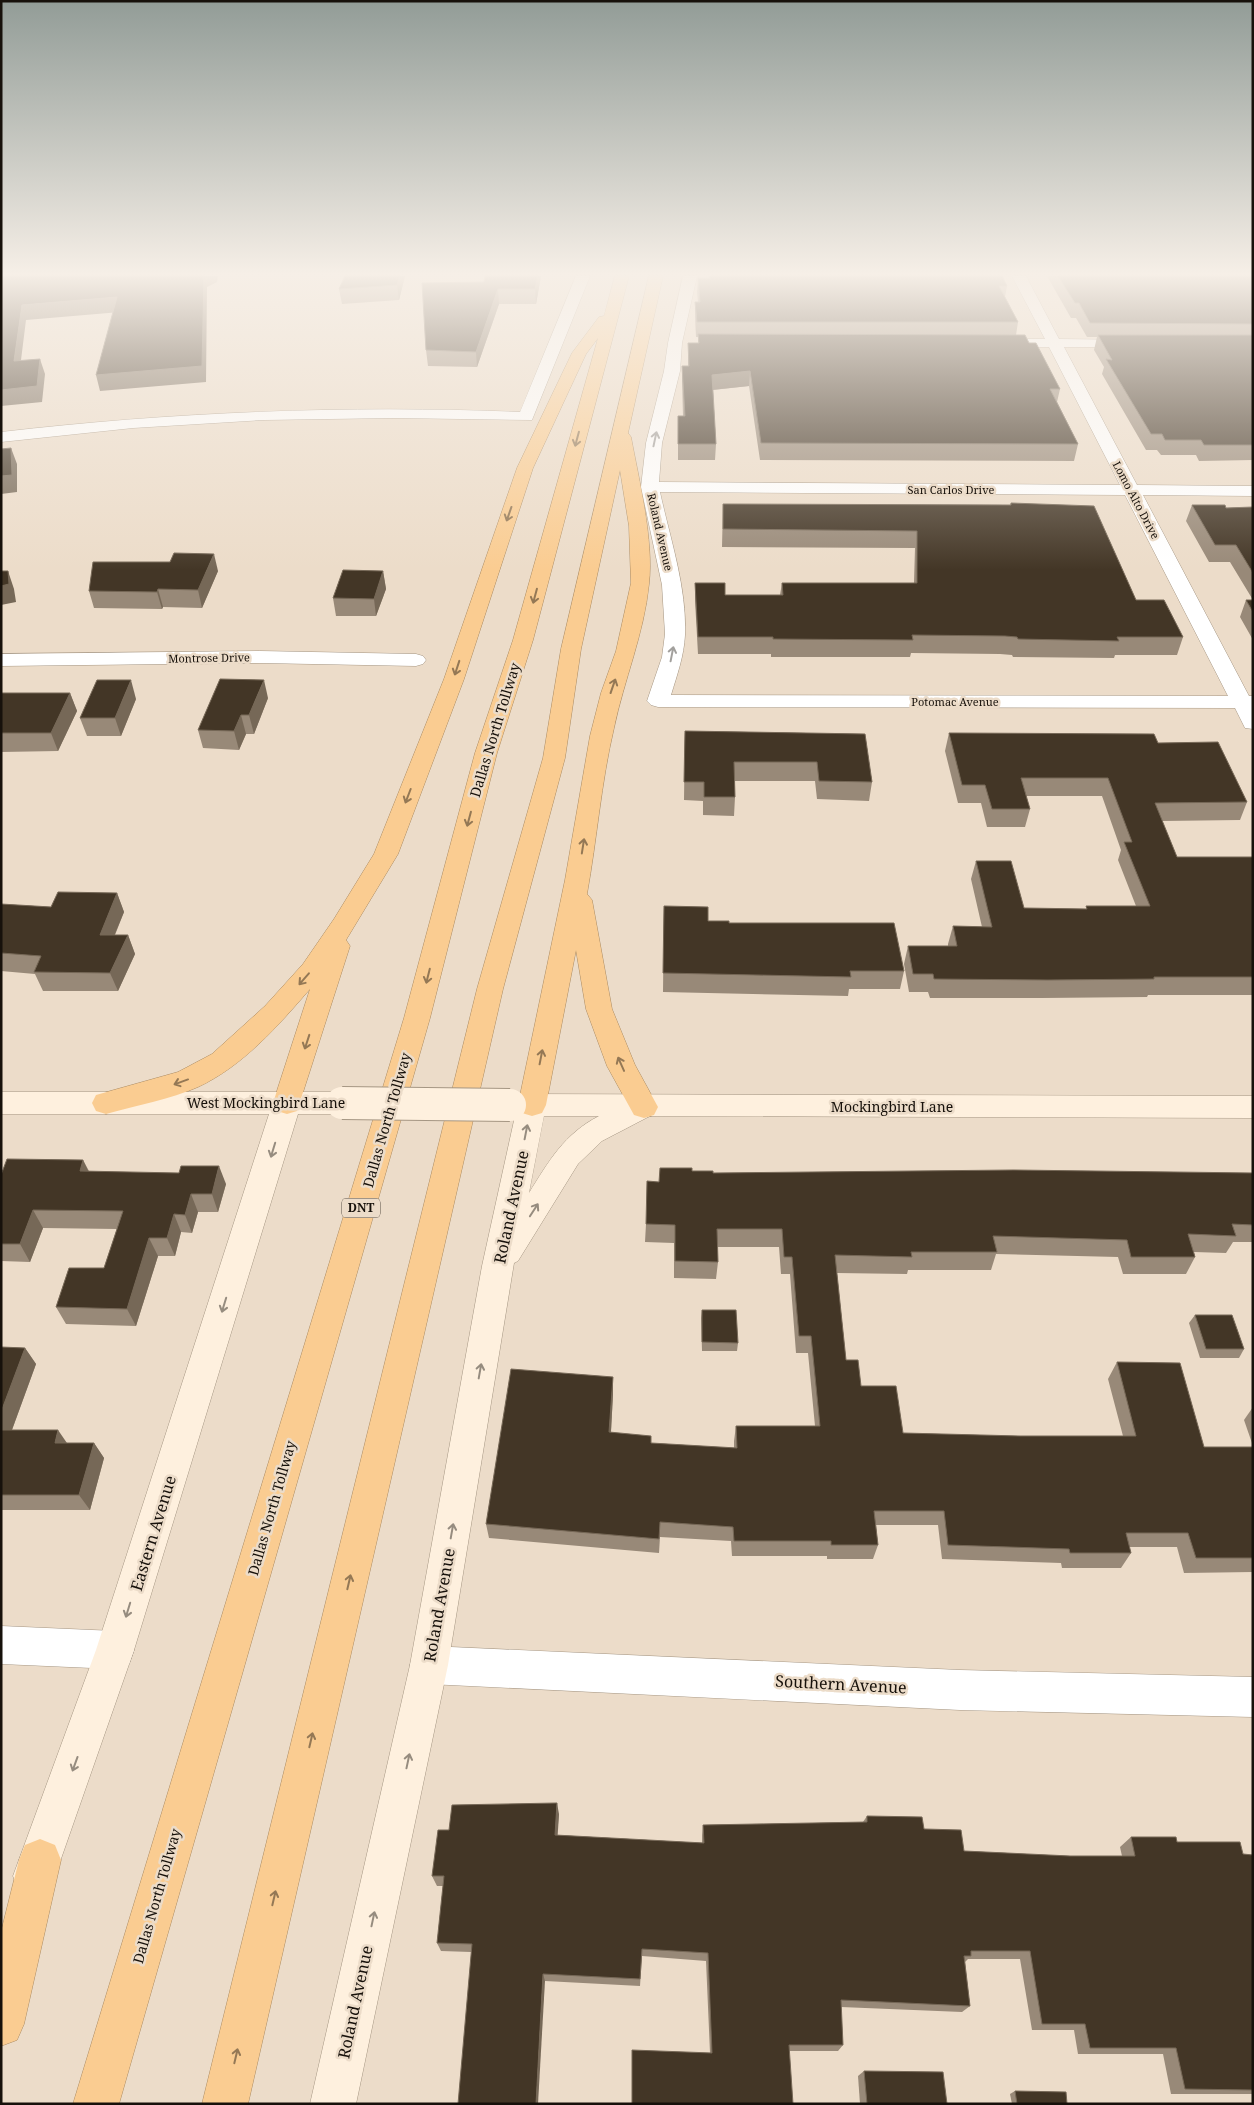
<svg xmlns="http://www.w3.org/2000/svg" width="1254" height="2105" font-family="'Noto Serif',serif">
<rect width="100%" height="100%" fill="#ecdcc9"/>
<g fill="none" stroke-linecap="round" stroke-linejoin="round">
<!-- street casing -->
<g stroke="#a59683" stroke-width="1">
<g id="street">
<path d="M 576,276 L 590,276 L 532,420 L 394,418 L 264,420 L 133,428 L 1,442 L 1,432 C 174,412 346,405 520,412 Z"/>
<path d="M 683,276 L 697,276 L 682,343 L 680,371 L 662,443 L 659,482 L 1120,485 L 1049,347 L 999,347 L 992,343 L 999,339 L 1045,339 L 1012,276 L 1026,276 L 1059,339 L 1139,340 L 1141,343 L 1134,347 L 1064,347 L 1137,485 L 1253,486 L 1253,496 L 1143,495 L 1249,696 L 1253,696 L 1253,729 L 1245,728 L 1235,708 L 658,707 L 651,705 L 647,701 L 662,657 L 665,634 L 662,585 L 641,487 L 646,443 L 664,371 L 668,343 ZM 660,492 L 1125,495 L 1228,696 L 671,695 C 677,675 684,656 685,635 C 687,588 670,538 660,492 Z"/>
<polygon points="260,651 416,654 423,656 426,660 423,664 416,666 260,663 1,666 1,654"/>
<polygon points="1,1626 115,1631 129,1636 134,1650 129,1664 115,1669 1,1664"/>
<polygon points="429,1646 960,1670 1253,1677 1253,1717 960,1710 429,1684 415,1679 410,1665 415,1651"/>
</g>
</g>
<!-- secondary casing -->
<g stroke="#a59683" stroke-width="1">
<g id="secondary">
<polygon points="1,1092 342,1092 352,1095 356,1103 352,1111 342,1114 298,1114 134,1650 55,1876 49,1891 34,1897 19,1891 13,1876 96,1650 269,1114 1,1114"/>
<path d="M 514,1094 L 1253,1096 L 1253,1118 L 650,1116 L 602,1141 L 578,1164 L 518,1261 L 514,1263 L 448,1665 L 356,2104 L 310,2104 L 410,1665 L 482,1266 L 515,1116 L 504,1113 L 500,1105 L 504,1097 ZM 544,1116 L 599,1116 C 564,1134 549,1161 529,1193 Z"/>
</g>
</g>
<!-- highway casing -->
<g stroke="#ab8b62" stroke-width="1">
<g id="highway">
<path d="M 615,276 L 629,276 L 533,640 L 497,753 L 430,1018 L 119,2104 L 73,2104 L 404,1018 L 475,753 L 513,640 L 598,338 L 586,354 L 533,468 L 464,679 L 398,854 L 346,940 L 350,946 L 297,1111 L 287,1114 L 277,1111 L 273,1103 L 310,989 C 278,1026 243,1066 198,1087 C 171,1099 135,1106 106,1114 L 96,1111 L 92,1103 L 96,1095 L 178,1072 L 212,1054 L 265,1006 L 303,964 L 334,919 L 374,854 L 444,679 L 517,468 L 572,353 L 599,317 L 604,316 Z"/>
<path d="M 649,276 L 663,276 L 628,433 L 631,437 C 639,480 654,541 649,584 C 644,634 624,680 614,728 C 601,783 597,839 587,894 L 592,900 L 612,1009 L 635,1065 L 658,1107 L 654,1115 L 644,1118 L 634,1115 L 607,1066 L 586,1009 L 576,950 L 546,1105 L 542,1113 L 532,1116 L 522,1113 L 518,1105 L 565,880 L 590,736 L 601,693 L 616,651 L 631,583 L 629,526 L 620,470 L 581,649 L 565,758 L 503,989 L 248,2104 L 202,2104 L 477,989 L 543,758 L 561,649 Z"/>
<polygon points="40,1839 55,1845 61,1860 24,2024 17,2040 1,2046 1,1932 19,1860 25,1845"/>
</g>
</g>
<!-- street -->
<use href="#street" fill="#fff" fill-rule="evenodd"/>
<!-- secondary -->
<use href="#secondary" fill="#fef0de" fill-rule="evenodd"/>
<!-- highway -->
<use href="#highway" fill="#facc91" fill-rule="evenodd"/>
<!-- secondary-bridge casing -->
<g stroke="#a59683" stroke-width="34" stroke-linecap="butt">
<polyline id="secondary-bridge" points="342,1103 510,1105"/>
</g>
<!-- secondary-bridge -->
<use href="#secondary-bridge" stroke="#fef0de" stroke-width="32"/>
</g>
<!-- wall -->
<g fill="#988978">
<polygon points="345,276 405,276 399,300 342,304 339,289"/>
<polygon points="541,276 536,304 499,304 477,367 428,366 426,350 484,282"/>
<polygon points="708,276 1002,276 1007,286 1005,297 1018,322 1016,335 1029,343 1060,389 1057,402 1078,444 1074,461 760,460 749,386 713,390 716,444 715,460 678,460 678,416 683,416 682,382 682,366 688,366 688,343 698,343 698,337 696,337 695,317 695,302 698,302 697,292 698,278 709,278"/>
<polygon points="1047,276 1253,276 1253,460 1199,461 1196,455 1161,455 1157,450 1146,450 1102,374 1104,367 1094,350 1097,337 1087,337 1076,318 1071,318"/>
<polygon points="1011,503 1136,600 1183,637 1177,655 1115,655 1114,658 1013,657 1012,655 1000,654 911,653 910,657 771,657 771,654 698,654 695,601 695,583 725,595 780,595 782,583 914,583 915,548 722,547 723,504 1010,505"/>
<polygon points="1192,505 1226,508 1253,507 1253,640 1240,617 1246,600 1253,600 1230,562 1209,562 1186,521"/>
<polygon points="218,571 202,608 163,607 162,609 94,608 89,591"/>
<polygon points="383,571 386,589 376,616 336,616 333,598"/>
<polygon points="1,693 70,693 77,711 58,751 1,752"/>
<polygon points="268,698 254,734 246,734 239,750 203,748 198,730"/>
<polygon points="136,699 121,736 87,736 80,718"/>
<polygon points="685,731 865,734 872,782 869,801 817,799 815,781 735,781 735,797 734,816 703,815 703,801 684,800"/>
<polygon points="949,733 1158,743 1247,802 1240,820 1162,821 1177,857 1253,857 1253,995 1148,995 1147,997 1042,998 930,998 928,992 909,992 904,964 908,946 948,946 948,944 953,926 982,927 971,879 976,861 1024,908 1086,909 1086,906 1136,906 1118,860 1121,850 1102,796 1026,796 1030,809 1025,827 987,827 981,803 958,803 945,751"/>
<polygon points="117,893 124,912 115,935 128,935 135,954 118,991 43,991 35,974 1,971 1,904 51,907"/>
<polygon points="664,906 708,921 729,923 904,971 900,989 849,989 848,996 663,992"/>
<polygon points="83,1160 89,1171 226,1184 218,1212 198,1212 192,1233 181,1232 175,1256 158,1256 136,1326 66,1324 56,1307 104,1268 117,1229 43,1228 30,1262 1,1261 1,1175"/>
<polygon points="692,1171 713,1173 1253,1173 1253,1242 1233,1242 1226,1253 1194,1252 1195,1257 1186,1274 1123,1274 1118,1257 996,1254 991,1270 908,1270 907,1274 837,1273 846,1360 861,1386 903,1433 1020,1436 1123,1436 1108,1379 1117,1362 1204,1447 1253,1447 1253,1572 1184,1573 1177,1547 1129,1547 1131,1553 1121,1568 1062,1568 1061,1563 942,1559 938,1525 876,1525 878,1545 873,1559 827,1559 827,1556 732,1556 731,1541 660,1537 659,1553 489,1538 486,1524 613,1377 613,1394 611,1432 651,1443 734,1448 734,1441 736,1426 815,1426 808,1353 796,1353 790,1274 781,1274 779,1247 717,1247 718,1262 716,1279 674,1278 674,1243 645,1242 646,1224"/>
<polygon points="702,1310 738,1343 737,1351 702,1351 701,1318"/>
<polygon points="1195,1315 1244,1349 1239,1358 1200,1358 1189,1323"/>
<polygon points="1,1347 25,1348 36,1364 12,1430 67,1443 94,1443 104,1458 90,1510 1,1510"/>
<polygon points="1253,1407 1253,1446 1244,1420"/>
<polygon points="559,1814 557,1835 702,1843 702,1835 703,1825 863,1822 867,1816 924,1829 964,1851 1070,1856 1122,1856 1120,1847 1131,1837 1177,1842 1243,1854 1253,1855 1253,2094 1171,2094 1163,2054 1078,2054 1074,2030 1032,2030 1020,1959 968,1959 965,1962 970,2006 962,2012 841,2007 843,2045 838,2051 790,2051 710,2053 706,1961 642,1956 640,1986 545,1981 471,1952 441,1951 437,1943 443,1886 437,1886 432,1876 449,1830"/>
<polygon points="864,2071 947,2104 860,2104 858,2076"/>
<polygon points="1015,2091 1067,2104 1012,2104 1010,2094"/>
</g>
<!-- shaded-wall -->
<g fill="#766857">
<polygon points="204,276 218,276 217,282 207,287 206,382 100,391 96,375"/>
<polygon points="400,276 405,276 399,300 397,285"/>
<polygon points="538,276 541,276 536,304 535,289"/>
<polygon points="498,289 499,304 477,367 476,352"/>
<polygon points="117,297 120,312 26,320 19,376 14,361 22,305"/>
<polygon points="40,359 45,374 42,402 1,406 1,390"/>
<polygon points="750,371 749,386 711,390 712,375"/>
<polygon points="11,448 17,464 17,492 1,494 1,476"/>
<polygon points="214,554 218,571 202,608 198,590"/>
<polygon points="8,571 14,589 16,602 1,605 1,586"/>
<polygon points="383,571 386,589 376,616 374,599"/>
<polygon points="158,589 163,607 162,609 157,592"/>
<polygon points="131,680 136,699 121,736 115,718"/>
<polygon points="264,680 268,698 254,734 249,715"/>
<polygon points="70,693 77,711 58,751 51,733"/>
<polygon points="241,715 246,734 239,750 234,731"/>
<polygon points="117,893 124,912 107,953 100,935"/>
<polygon points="128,935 135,954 118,991 110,973"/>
<polygon points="83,1160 92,1179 80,1171"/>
<polygon points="219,1166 226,1184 218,1212 212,1194"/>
<polygon points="191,1194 198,1212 192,1233 185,1215"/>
<polygon points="33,1210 43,1228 30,1262 20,1244"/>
<polygon points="174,1214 181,1232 175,1256 167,1238"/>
<polygon points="149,1238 158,1256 136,1326 127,1309"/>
<polygon points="25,1348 36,1364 6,1446 1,1440 1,1412"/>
<polygon points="613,1377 613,1394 610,1448 609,1432"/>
<polygon points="58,1430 69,1446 55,1443"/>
<polygon points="94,1443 104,1458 90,1510 79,1495"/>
<polygon points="557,1803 559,1814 557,1845 555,1835"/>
<polygon points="543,1974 545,1981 538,2104 536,2104"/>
</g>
<!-- building -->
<g fill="#433626" stroke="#766857">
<polygon points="1,276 204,276 202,366 96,375 117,297 22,305 14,361 40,359 37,386 1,390"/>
<polygon points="345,276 400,276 397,285 339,289"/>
<polygon points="485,276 538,276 535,289 498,289 476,352 426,350 422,283 484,282"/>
<polygon points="710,276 1002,276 1007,286 999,286 1018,322 697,322 695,302 700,302 698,278 710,278"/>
<polygon points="1058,276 1253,276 1253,324 1090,323 1079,303 1075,303"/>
<polygon points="698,334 1025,335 1029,343 1036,343 1060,389 1050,389 1078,444 761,443 750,371 712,375 716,444 678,444 678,416 685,416 682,366 689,366 688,343 699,343"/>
<polygon points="1098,335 1253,335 1253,445 1204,445 1201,440 1165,440 1162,434 1151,434 1106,359 1112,360"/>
<polygon points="11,448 12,475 1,476 1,449"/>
<polygon points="1011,503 1094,506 1136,600 1164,600 1183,637 1117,637 1119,641 1018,639 1017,637 1005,636 912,635 913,640 773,639 773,637 698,637 695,583 725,583 725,595 783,595 782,583 917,583 917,531 723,529 723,504 1011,505"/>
<polygon points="1192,505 1225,505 1226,508 1253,507 1253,573 1236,545 1215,545"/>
<polygon points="174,553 214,554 198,590 158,589 157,592 89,591 93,562 170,562"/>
<polygon points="343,570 383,571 374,599 333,598"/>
<polygon points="1,571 8,571 9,584 1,586"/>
<polygon points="1246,600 1253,600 1253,612"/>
<polygon points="220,679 264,680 249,715 241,715 234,731 198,730"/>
<polygon points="97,680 131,680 115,718 80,718"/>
<polygon points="1,693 70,693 51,733 1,733"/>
<polygon points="685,731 865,734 872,782 819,781 817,762 734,762 735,797 704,797 704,782 684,782"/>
<polygon points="949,733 1154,734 1158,743 1218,742 1247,802 1155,803 1177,857 1253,857 1253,977 1154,977 1154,979 1048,980 934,979 933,974 913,974 908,946 957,946 953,926 992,927 976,861 1011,861 1024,908 1087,909 1086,906 1150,906 1124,842 1132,842 1108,778 1021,778 1030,809 992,809 985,785 962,785"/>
<polygon points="58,892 117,893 100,935 128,935 110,973 34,972 41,956 1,953 1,904 51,907"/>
<polygon points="664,906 708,907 708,921 729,921 729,923 894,923 904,971 850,971 851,977 663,973"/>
<polygon points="7,1159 83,1160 80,1171 179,1173 181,1166 219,1166 212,1194 191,1194 185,1215 174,1214 167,1238 149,1238 127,1309 56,1307 69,1268 104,1268 123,1211 33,1210 20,1244 1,1244 1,1175"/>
<polygon points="660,1168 692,1168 692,1171 713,1171 713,1173 1013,1170 1253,1173 1253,1225 1232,1224 1236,1236 1188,1234 1195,1257 1131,1257 1127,1240 993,1236 997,1252 911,1252 912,1257 835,1255 846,1360 858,1360 861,1386 896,1386 903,1433 1020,1436 1136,1436 1117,1362 1180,1363 1204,1447 1253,1447 1253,1558 1196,1558 1188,1533 1126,1533 1131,1553 1070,1553 1069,1549 948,1545 944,1511 874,1511 878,1545 831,1545 831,1541 734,1541 733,1527 660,1522 659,1539 486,1524 511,1369 613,1377 609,1432 651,1436 651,1443 737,1448 736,1426 820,1426 811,1336 799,1336 792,1257 784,1257 782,1229 717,1229 718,1262 675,1261 675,1225 646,1224 647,1181 659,1182"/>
<polygon points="702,1310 736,1310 738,1343 702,1342"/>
<polygon points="1195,1315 1232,1315 1244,1349 1206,1349"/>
<polygon points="1,1347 25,1348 1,1412"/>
<polygon points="1,1430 58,1430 55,1443 94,1443 79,1495 1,1495"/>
<polygon points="557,1803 555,1835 704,1843 703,1825 867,1822 867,1816 922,1817 924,1829 961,1830 964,1851 1070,1856 1135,1856 1131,1837 1176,1837 1177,1842 1240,1842 1243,1854 1253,1855 1253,2090 1185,2089 1176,2048 1090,2048 1085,2024 1042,2024 1030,1951 971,1951 971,1956 964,1956 970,2006 841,2000 843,2045 789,2045 793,2104 632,2104 632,2050 712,2053 708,1953 642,1949 640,1979 543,1974 536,2104 458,2104 472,1944 437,1943 444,1876 432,1876 438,1830 449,1830 452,1805"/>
<polygon points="864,2071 943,2072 947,2104 867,2104"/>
<polygon points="1015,2091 1066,2092 1067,2104 1017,2104"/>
</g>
<!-- one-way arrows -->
<defs><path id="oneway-shaft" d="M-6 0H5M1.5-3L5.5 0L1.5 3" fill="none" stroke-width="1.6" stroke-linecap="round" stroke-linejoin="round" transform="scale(1.25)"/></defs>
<g stroke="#947855">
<use href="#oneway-shaft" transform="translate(577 439) rotate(105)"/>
<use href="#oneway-shaft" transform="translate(509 514) rotate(109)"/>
<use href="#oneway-shaft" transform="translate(535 596) rotate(105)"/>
<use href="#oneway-shaft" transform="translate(457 668) rotate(108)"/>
<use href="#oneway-shaft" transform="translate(613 686) rotate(-71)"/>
<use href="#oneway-shaft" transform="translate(408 796) rotate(111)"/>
<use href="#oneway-shaft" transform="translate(469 819) rotate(105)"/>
<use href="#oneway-shaft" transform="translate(583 846) rotate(-81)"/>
<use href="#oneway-shaft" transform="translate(428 976) rotate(104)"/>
<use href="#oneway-shaft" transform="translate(304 979) rotate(131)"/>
<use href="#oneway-shaft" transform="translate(307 1042) rotate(108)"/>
<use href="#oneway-shaft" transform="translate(541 1057) rotate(-79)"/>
<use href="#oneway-shaft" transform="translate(621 1064) rotate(-114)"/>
<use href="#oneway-shaft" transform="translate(181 1082) rotate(160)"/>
<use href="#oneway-shaft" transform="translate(349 1582) rotate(-77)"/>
<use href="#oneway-shaft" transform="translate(311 1740) rotate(-77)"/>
<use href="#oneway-shaft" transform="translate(274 1898) rotate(-77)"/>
<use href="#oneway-shaft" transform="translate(236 2056) rotate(-77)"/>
</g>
<g stroke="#a2a09d">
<use href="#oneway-shaft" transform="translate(655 439) rotate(-78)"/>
<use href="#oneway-shaft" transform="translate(672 654) rotate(-79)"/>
</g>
<g stroke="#968c7f">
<use href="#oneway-shaft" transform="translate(526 1132) rotate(-79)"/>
<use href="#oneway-shaft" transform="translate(273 1150) rotate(107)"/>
<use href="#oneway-shaft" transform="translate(534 1210) rotate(-57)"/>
<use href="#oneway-shaft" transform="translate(224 1305) rotate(107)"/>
<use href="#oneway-shaft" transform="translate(480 1371) rotate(-80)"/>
<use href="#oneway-shaft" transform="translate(452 1531) rotate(-80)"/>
<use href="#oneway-shaft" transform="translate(128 1610) rotate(107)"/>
<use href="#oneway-shaft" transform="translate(408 1761) rotate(-78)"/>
<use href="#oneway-shaft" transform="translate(75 1764) rotate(110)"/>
<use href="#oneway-shaft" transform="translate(373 1919) rotate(-78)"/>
</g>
<!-- sky -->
<linearGradient id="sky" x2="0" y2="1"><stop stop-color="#929c97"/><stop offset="0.48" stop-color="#f6efe7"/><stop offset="1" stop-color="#f6efe7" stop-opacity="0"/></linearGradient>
<rect width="1254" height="570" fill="url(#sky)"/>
<g text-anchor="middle" stroke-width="5" stroke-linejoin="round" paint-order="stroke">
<!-- far-street labels -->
<g font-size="11" fill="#17110b" stroke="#ecdcc9">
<text x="951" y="494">San Carlos Drive</text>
<text transform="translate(1136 500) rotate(62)" y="4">Lomo Alto Drive</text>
<text transform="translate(660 532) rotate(77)" y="4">Roland Avenue</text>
<text transform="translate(209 658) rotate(-1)" y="4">Montrose Drive</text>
<text x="955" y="706">Potomac Avenue</text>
</g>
<!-- shield labels -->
<rect fill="#ecdcc9" stroke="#574e44" stroke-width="1" x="342" y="1198.5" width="38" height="19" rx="4"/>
<g font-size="12" font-weight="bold" fill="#17110b">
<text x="361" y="1212">DNT</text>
</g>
<!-- street labels -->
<g font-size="14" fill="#17110b" stroke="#ecdcc9">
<text transform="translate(495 730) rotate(-73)" y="5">Dallas North Tollway</text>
<text x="266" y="1108">West Mockingbird Lane</text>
<text x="892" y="1112">Mockingbird Lane</text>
<text transform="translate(387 1120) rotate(-74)" y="5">Dallas North Tollway</text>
<text transform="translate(272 1508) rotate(-74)" y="5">Dallas North Tollway</text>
<text transform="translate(157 1896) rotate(-74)" y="5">Dallas North Tollway</text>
</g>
<!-- near-street labels -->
<g font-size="16" fill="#17110b" stroke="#ecdcc9">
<text transform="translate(511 1207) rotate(-78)" y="6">Roland Avenue</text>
<text transform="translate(153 1533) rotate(-73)" y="6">Eastern Avenue</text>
<text transform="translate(439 1605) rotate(-80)" y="6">Roland Avenue</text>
<text transform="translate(841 1684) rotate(3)" y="6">Southern Avenue</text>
<text transform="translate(355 2002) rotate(-78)" y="6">Roland Avenue</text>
</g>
</g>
<!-- border -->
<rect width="1254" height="2105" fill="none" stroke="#17110b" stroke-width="5"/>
</svg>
